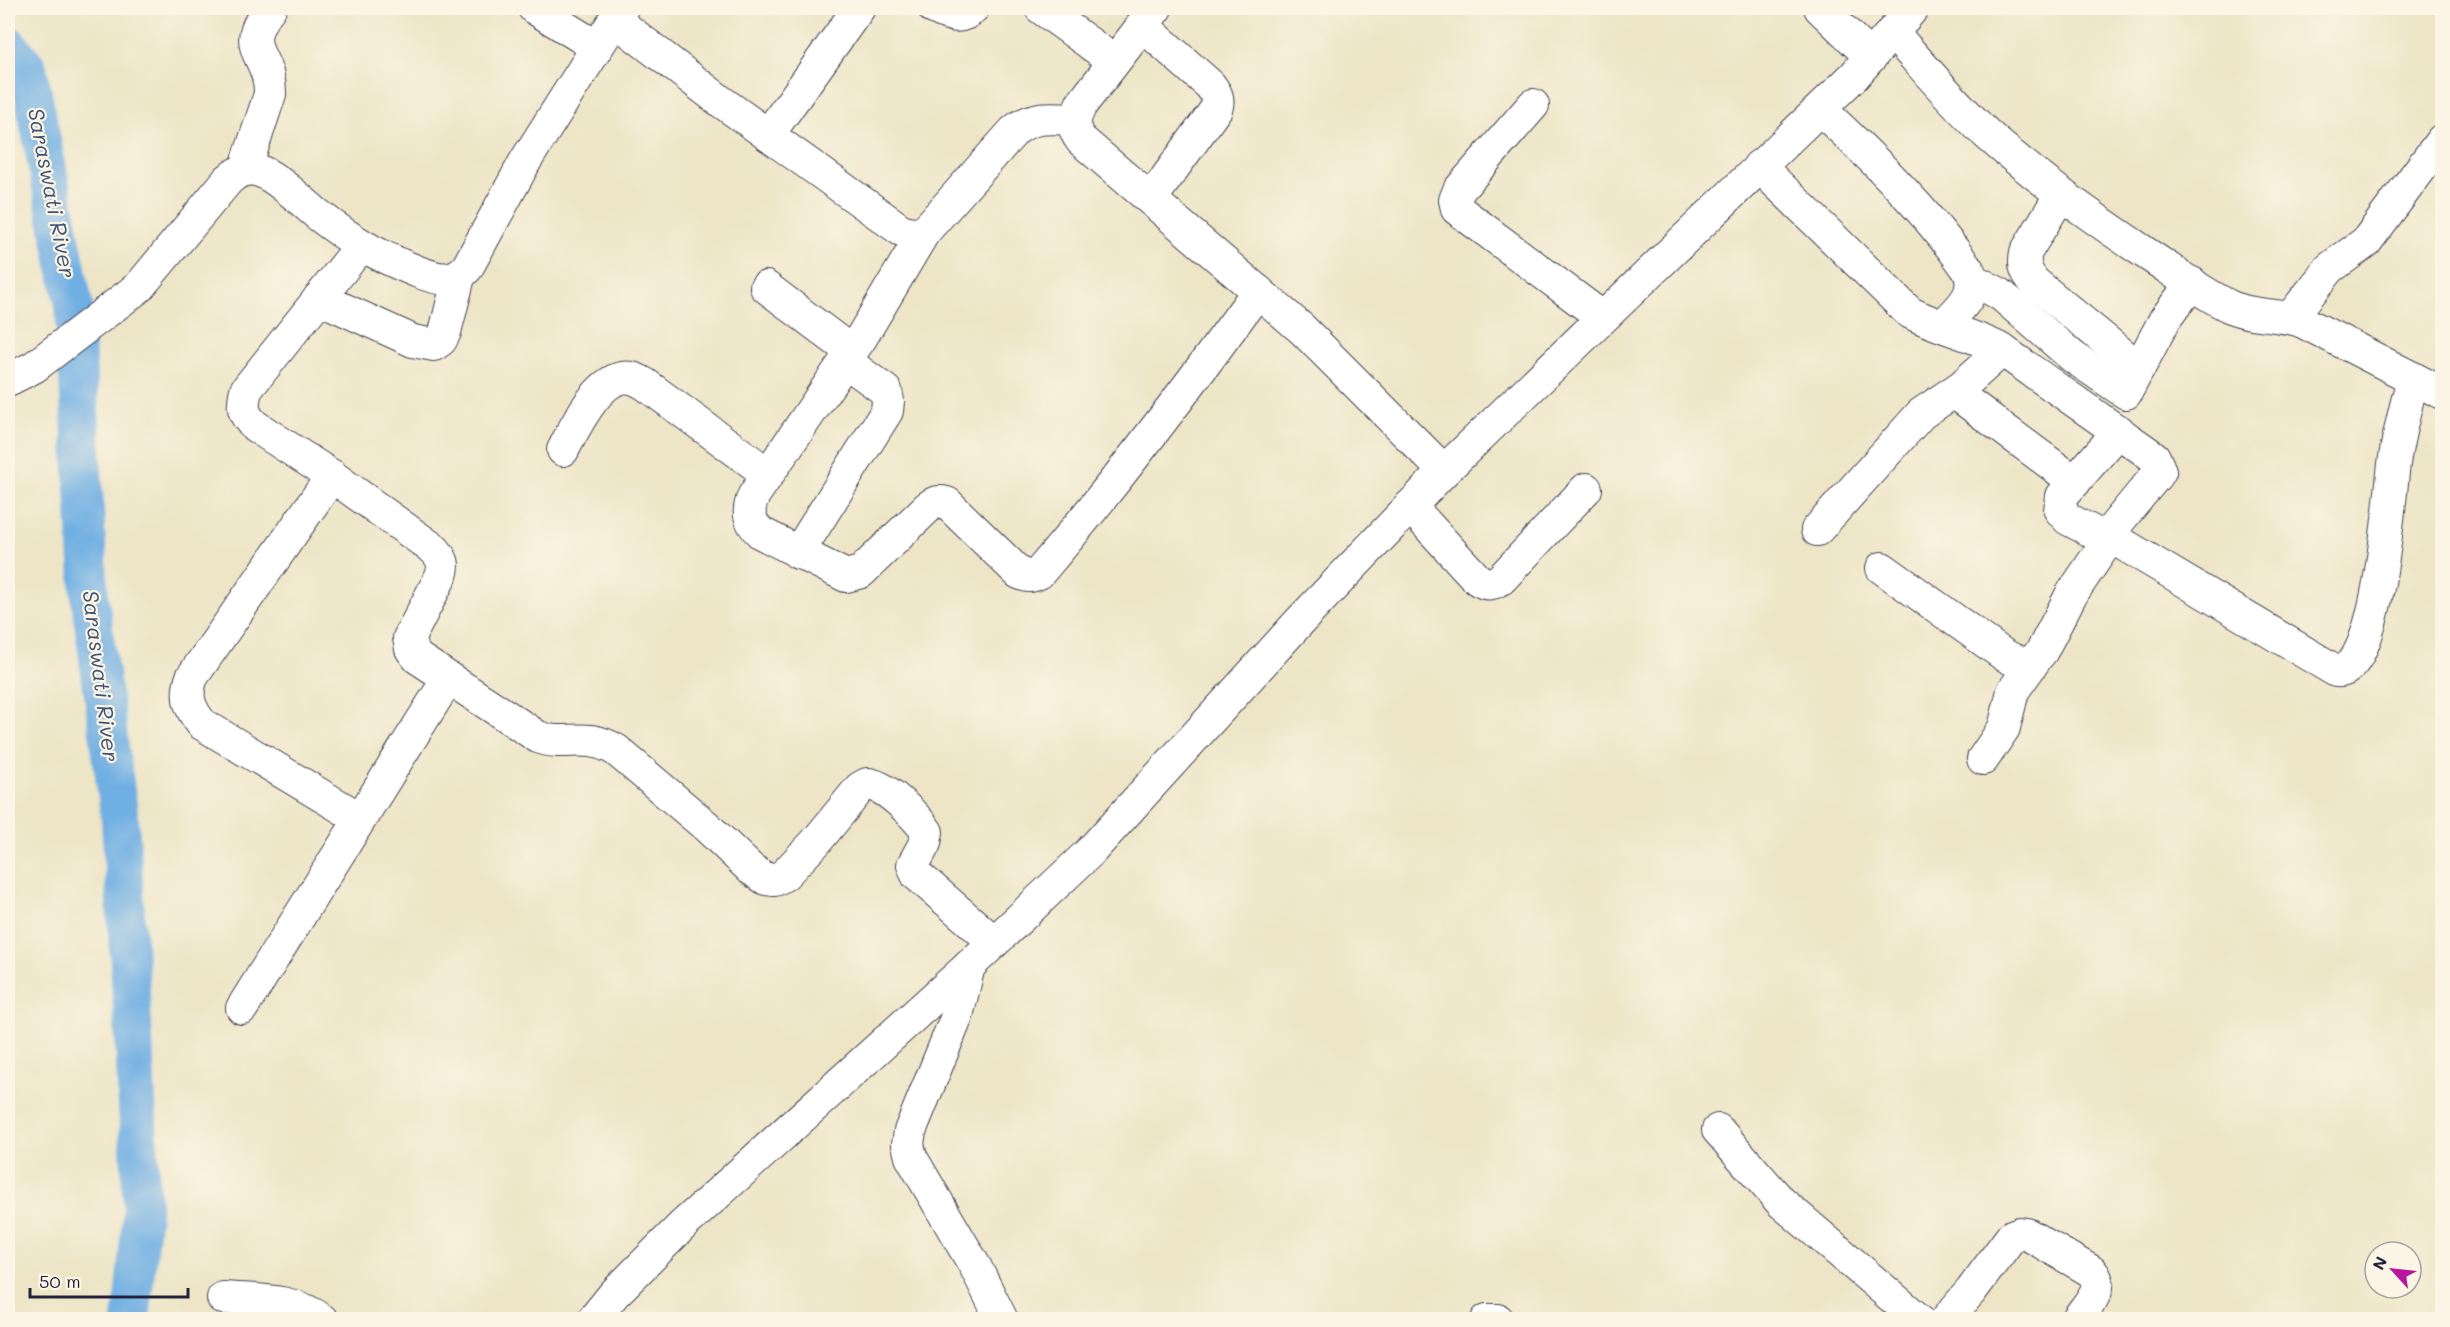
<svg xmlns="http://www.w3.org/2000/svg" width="2450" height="1327" font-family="Mali,sans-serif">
<rect width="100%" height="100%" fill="#fcf5e5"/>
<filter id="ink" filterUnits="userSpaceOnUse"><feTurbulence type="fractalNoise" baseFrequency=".0167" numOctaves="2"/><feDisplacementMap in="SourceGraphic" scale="12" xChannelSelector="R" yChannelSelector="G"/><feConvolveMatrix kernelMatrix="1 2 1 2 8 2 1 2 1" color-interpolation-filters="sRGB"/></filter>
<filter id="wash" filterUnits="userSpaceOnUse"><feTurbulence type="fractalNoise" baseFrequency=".008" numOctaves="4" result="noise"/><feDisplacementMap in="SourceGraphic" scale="24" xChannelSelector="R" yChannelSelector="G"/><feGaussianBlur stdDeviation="1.35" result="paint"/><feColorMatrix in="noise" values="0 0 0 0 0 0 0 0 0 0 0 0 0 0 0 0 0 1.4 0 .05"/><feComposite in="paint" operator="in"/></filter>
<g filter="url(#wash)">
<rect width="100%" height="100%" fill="#ede5c6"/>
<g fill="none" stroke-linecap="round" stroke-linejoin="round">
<!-- river -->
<polyline stroke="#6fafe3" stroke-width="38" points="8,44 28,68 74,305 90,599 120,820 134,1041 142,1210 131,1320"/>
</g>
</g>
<g filter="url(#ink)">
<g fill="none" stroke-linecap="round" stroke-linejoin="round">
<!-- minor casing -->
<g stroke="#403f50" stroke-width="34">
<g id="minor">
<polyline points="534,8 597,47"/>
<path d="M 934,8 C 948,15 961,21 973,8"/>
<polyline points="1041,8 1114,61"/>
<path d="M 1156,8 L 1081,105 C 1074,119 1071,127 1081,140 L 1302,329 L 1444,471"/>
<polyline points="1820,8 1871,57"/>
<path d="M 615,20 L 719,100 L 901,230 L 911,233 L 924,232 L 1014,131 C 1033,115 1051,118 1074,119"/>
<path d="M 1142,25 L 1210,85 C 1216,93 1220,99 1216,109 L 1151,199"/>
<path d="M 1892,32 C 1924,67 1954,104 1989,136 C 2039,180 2094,219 2150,256 C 2176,273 2203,294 2231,307 C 2253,317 2280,313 2303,322 L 2442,393"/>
<polyline points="1533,105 1459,190 1455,200 1457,209 1602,317"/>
<path d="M 1820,109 C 1873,158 1927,211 1969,271 C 1979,295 1958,309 1943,326"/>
<polyline points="768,135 859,8"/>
<path d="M 1759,166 L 1909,312 C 1939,328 1972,334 2002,350 L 2154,457 L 2160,471 L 2114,527 L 2113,533 L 2116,540 L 2336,671 C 2378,678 2390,494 2394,464 C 2398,435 2406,406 2413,378"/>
<path d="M 245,170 L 270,94 C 271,54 236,49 270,8"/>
<path d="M 2061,194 L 2026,252 C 2023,266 2026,272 2035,283 L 2139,368"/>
<path d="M 924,232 L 861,338 L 754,495 C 747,511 748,521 761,533 L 846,576 L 861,572 L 927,508 C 934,502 938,501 947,503 L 1019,573 C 1027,577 1031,577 1039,573 C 1117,482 1188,388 1258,291"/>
<path d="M 361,246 L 246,390 C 242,407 242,413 255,426 L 332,476 L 435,550 C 443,560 445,564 441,576 L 409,638 L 411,649 L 418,658 L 538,737 C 566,748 584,731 616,750 L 706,826 L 751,869 L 766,879 L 775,880 L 784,875 L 815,843 L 860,788 L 867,784 C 884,783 917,817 927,832 L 925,843 L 913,865 L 917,875 L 994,942"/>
<polyline points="1973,280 2000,294 2073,357 2126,393"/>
<polyline points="766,287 852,352"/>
<polyline points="319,298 413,341 434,345 441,340 445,332 459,277"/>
<polyline points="2291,317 2330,268 2366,242 2442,140"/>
<path d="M 8,380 L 34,367 L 139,287 L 228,180 C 238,171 248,166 262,172 C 277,178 303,202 317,214 C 352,241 374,254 416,271 C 435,278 451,285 467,268 L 526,160 L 622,8"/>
<polyline points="2129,387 2165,319 2192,283"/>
<polyline points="1954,392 2075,482"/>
<path d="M 563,450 C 574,429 596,382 622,378 C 631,376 638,380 645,384 L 768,474"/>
<path d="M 332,476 L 192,677 C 185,696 189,708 202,724 L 359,818"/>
<path d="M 1410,506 L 1477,579 C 1486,585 1491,585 1501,579 L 1586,489"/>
<polyline points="1817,530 1921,414 1962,386 2002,350"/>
<polyline points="2108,540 2068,519 2060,510 2062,496 2119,431"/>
<polyline points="798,553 887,411 888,401 886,391 845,361"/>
<path d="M 1882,568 L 2004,655 C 2021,664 2029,668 2042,651 L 2071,595 L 2113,533"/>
<polyline points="1983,759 2004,728 2013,691 2035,660"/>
<polyline points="969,966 957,1016 910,1131 908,1144 911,1157 976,1268 1002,1320"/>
<polyline points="242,1008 448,679"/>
<polyline points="1718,1130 1781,1202 1919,1320"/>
<path d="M 223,1298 C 258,1301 293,1298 322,1320"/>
<polyline points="593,1320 614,1294 683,1225 969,966 1090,852 1301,620 1444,471 1854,76 1913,8"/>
<polyline points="1487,1320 1498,1320"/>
<path d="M 1946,1320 L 1971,1291 L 2012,1236 L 2020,1233 L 2027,1234 L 2091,1271 C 2107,1288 2088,1303 2077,1320"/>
</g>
</g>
<!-- minor -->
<use href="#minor" stroke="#fff" stroke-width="32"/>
</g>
</g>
<g text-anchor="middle" stroke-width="4.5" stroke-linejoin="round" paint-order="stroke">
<!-- water labels -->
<g font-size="22" font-style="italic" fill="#3d5376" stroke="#fcf5e5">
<text transform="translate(52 193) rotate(79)" y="8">Saraswati River</text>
<text transform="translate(101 676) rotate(83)" y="8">Saraswati River</text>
</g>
</g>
<!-- margin -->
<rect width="2450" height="1327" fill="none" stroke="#fcf5e5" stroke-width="30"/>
<!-- north arrow -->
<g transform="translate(2393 1270) rotate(297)"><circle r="28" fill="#fcf5e5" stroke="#a5a1a1" stroke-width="1.5"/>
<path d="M0-4.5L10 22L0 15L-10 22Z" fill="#b5179e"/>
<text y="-9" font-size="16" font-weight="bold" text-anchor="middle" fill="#22223b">N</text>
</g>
<!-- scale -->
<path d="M30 1288v9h158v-9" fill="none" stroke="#22223b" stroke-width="3"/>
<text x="39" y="1288" font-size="18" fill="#22223b" stroke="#fcf5e5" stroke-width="4.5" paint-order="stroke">50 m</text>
</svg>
